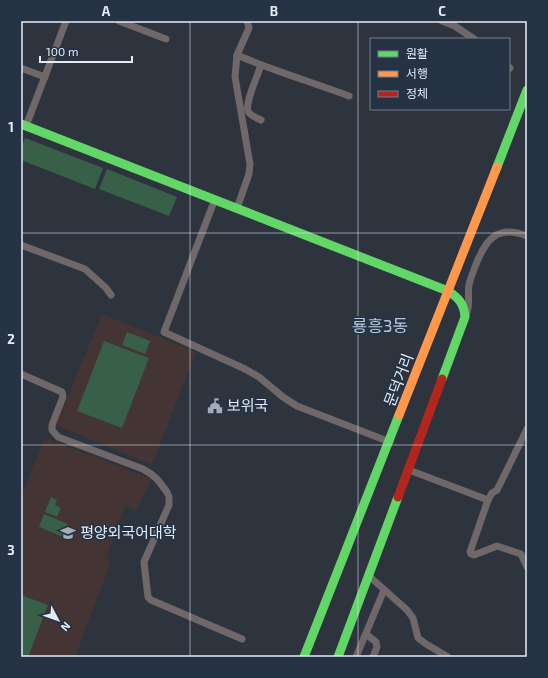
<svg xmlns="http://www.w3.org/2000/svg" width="548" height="678" font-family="'Exo 2','Noto Sans KR',sans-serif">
<rect width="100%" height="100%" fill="#2d343e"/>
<!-- education -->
<g fill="#443434">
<polygon points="102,314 196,352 152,465 56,425"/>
<polygon points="45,438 152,479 136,511 125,506 107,556 110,564 75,657 21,657 21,497"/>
</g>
<!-- green -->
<g fill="#385f48">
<polygon points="25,138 103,168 95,189 21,160 21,149"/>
<polygon points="107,169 177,197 169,216 99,189"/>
<polygon points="127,332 150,341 145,354 122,345"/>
<polygon points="104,341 149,358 122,428 77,411"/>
<polygon points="51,497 57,500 55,505 61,508 57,517 45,512"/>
<polygon points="44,514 68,524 63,537 39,527"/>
<polygon points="21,595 48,605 28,657 21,657"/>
</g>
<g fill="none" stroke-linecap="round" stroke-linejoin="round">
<!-- street -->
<g stroke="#706768" stroke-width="7">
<polyline points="119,21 166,39"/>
<polyline points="442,21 455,26 474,39"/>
<path d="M 237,55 C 274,71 312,82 349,96"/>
<path d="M 261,65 C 258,75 245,102 248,111 C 250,116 257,118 261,120"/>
<polyline points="509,67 510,68"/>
<polyline points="21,68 45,77"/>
<polyline points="26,126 66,21"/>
<polyline points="215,199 164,332 245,369 259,377 283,397 297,406 390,442"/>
<polyline points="237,208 249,174 250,164 235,77 237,55 249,28 247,21"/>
<polyline points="21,245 85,269 106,288 111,295"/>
<path d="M 466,315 C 471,305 467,295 469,285 C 470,279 473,273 475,267 C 485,240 497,224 527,236"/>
<polyline points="21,374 62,392 63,397 52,425 52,430 58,437 143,469 151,474 157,479 167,492 169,497 169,505 144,562 148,597 151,600 242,639"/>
<polyline points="527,429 497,490 492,493 488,500 470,552 471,554 474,555 497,546 521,554 527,567"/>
<polyline points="409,470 488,500"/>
<polyline points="369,576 407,610 413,618 418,638 426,644 448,657"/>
<polyline points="366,634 376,642 377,647 373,657"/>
<polyline points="356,657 384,590"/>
</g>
<!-- fast -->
<g stroke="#63d668" stroke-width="9">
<path d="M 21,124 L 448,291 C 459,298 464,304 465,317 L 442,379"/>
<polyline points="497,167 527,90"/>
<polyline points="304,657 399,415"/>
<polyline points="338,657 398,497"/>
</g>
<!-- slow -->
<polyline stroke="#ff974d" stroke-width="9" points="399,415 497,167"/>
<!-- jam -->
<polyline stroke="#b3261e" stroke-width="9" points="398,497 442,379"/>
</g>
<!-- grid -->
<path fill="none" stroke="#e3ebf7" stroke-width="1" stroke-opacity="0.55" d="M 190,21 L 190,657M 358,21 L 358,657M 21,233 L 527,233M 21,445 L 527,445"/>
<!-- icons -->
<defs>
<g id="civic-bare" transform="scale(1.2)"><path d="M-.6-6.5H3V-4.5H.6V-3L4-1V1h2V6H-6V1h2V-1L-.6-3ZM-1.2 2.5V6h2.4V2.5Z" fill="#a3abb6" stroke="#263345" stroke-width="2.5" paint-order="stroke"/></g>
<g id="university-bare" transform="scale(1.2)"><path d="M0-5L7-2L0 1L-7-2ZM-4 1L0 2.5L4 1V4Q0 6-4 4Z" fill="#a3abb6" stroke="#263345" stroke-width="2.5" paint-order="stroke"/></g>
</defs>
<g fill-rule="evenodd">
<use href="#civic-bare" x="215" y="406"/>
<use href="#university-bare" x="68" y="533"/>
</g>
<g text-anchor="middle" stroke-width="3.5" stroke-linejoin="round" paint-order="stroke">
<!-- street labels -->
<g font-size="15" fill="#e3ebf7" stroke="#263345">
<text transform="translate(399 380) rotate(-69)" y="5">문덕거리</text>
</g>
<!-- poi labels -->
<g font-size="15" fill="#e3ebf7" stroke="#263345" text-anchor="start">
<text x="227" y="411">보위국</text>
<text x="80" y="538">평양외국어대학</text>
</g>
<!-- quarter labels -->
<g font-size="17" fill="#b7c7de" stroke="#263345">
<text x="380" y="332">룡흥3동</text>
</g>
</g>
<!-- border -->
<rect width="548" height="678" fill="none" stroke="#263345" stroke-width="44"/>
<!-- legend -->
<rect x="370" y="38" width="140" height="72" fill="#263345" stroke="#727d8c"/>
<rect x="378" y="51" width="20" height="6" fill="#63d668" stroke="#727d8c"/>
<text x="406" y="58" font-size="12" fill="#e3ebf7">원활</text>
<rect x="378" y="71" width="20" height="6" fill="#ff974d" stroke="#727d8c"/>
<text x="406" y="78" font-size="12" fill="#e3ebf7">서행</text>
<rect x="378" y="91" width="20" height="6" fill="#b3261e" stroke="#727d8c"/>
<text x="406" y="98" font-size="12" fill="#e3ebf7">정체</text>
<!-- north arrow -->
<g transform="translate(58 620) rotate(131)" stroke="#263345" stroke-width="3" paint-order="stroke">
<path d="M0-3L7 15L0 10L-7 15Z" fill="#e3ebf7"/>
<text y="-6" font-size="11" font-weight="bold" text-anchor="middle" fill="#e3ebf7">N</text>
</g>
<!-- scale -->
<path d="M40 56v6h92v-6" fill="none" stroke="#e3ebf7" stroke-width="2"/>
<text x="46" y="56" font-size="12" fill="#e3ebf7" stroke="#263345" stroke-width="3" paint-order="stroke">100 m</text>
<rect x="22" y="22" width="504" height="634" fill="none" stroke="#e3ebf7" stroke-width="1.5"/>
<g font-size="13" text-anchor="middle" font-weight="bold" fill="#e3ebf7">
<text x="106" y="16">A</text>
<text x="274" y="16">B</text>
<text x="442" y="16">C</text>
<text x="11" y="132">1</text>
<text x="11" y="344">2</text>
<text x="11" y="555">3</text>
</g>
</svg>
